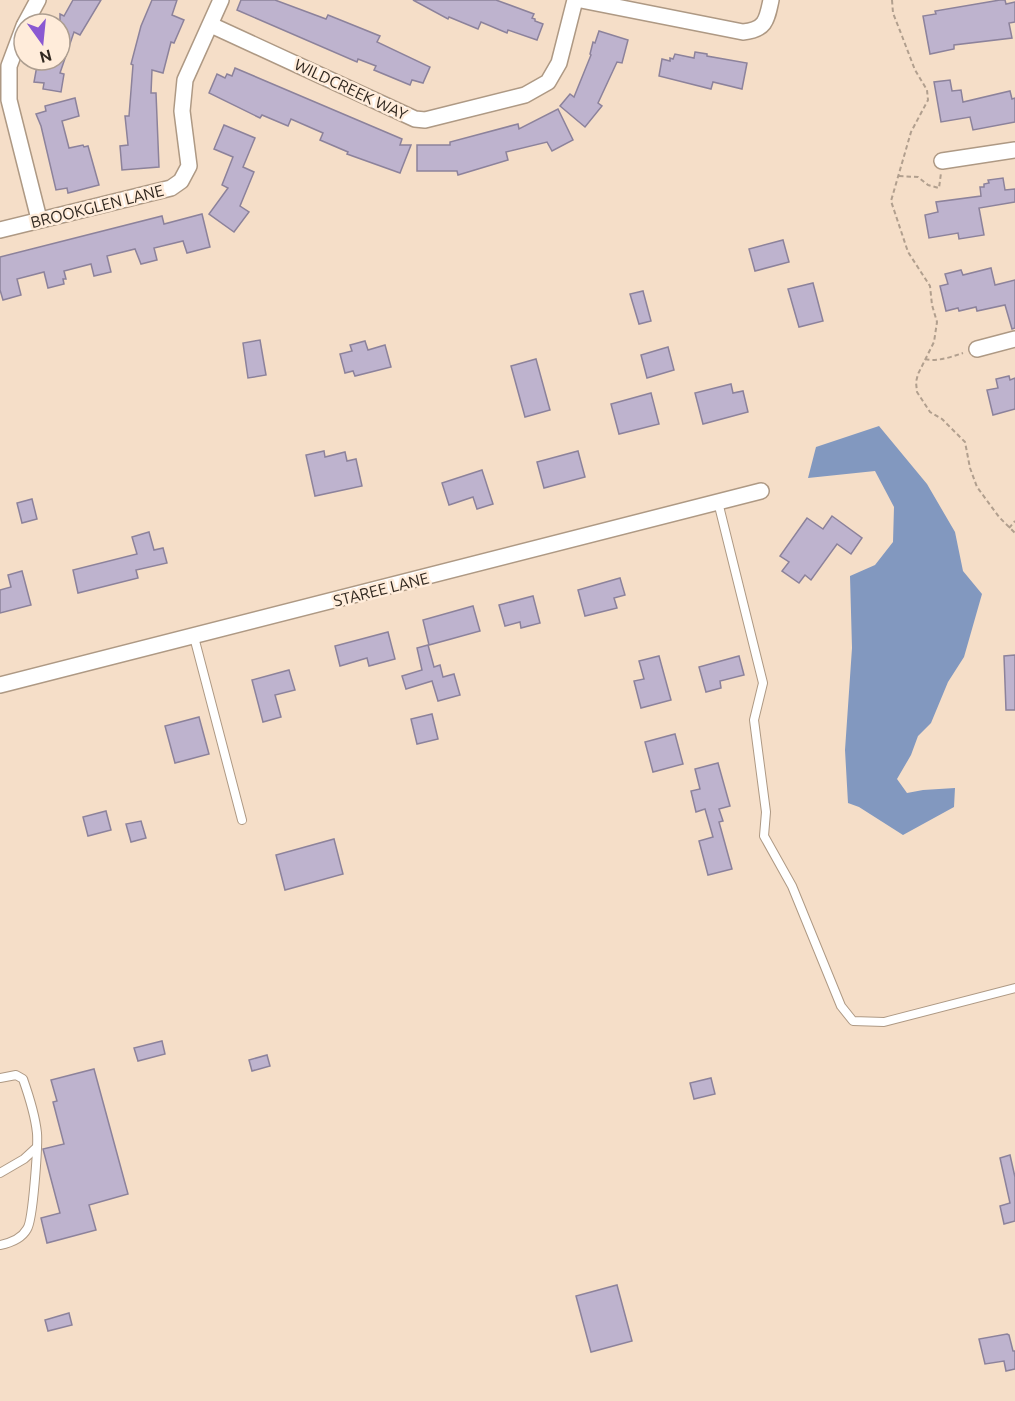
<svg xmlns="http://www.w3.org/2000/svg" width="1015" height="1401" font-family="Ubuntu,sans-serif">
<rect width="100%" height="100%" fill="#f5dec8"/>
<!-- water -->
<polygon fill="#8298bf" points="879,426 927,484 955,532 963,571 982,594 964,657 948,682 931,723 918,736 911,755 897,779 907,793 923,790 955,788 954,807 903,835 859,807 848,803 845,750 852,648 850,576 875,565 893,542 894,507 875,471 808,478 816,447"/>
<!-- building -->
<g fill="#beb3ce" stroke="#8c829b" stroke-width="1.5">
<polygon points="73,0 101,0 80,35 74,32 60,73 64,74 61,92 43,89 44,83 34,82 38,60 60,60 60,14 64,16"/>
<polygon points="152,0 177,0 172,15 184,20 174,43 171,42 163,73 152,70 151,93 156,93 159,167 122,170 120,146 128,145 125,116 129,116 133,65 131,64 141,26"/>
<polygon points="241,0 275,0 326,19 328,15 380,36 377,42 430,67 423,83 412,80 410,85 374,70 376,66 358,59 357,62 237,10"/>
<polygon points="413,0 496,0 534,14 532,18 535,19 535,21 543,24 537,40 508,30 507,33 481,22 478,29 449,17 448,19"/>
<polygon points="1000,0 1005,0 1006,4 1015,2 1015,22 1009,23 1012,38 954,45 954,49 930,54 923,16 936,14 935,11"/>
<polygon points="599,31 628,40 622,63 617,62 598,103 602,106 585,127 560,106 570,94 574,97 591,55 590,54 593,42 595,43"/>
<polygon points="695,52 707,54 707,56 747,63 742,89 713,82 711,89 659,76 662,59 670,61 670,58 673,59 675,54 694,58"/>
<polygon points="235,68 402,139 400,145 411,145 400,173 347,154 348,152 320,140 323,133 291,119 288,126 262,115 260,118 209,93 217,74 225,78 227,74 232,76"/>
<polygon points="950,80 952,91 961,90 963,102 1010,91 1012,99 1015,98 1015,122 973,130 970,117 941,122 934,82"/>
<polygon points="75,98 79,116 62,121 69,148 83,145 84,147 88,146 99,185 68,193 67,188 56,190 41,126 36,114 46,111 45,106"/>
<polygon points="558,109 573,140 552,151 547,142 506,152 508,160 458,175 457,171 417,171 417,145 450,145 450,142 518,124 519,129"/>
<polygon points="224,125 255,138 243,167 254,172 240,206 249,212 234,232 209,214 228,188 222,185 233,157 214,149"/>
<polygon points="1003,178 1005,190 1015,189 1015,202 979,208 984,235 959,239 958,233 929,238 925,215 938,212 936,202 981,196 980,187 984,187 984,184 989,183 988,180"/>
<polygon points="202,214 210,247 187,253 183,241 154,248 157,260 141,264 135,249 107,256 111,272 94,276 91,264 64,271 66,279 63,279 64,284 48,288 44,272 17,279 21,295 3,300 0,290 0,257 162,216 164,224"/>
<polygon points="783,240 789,262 755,271 749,249"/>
<polygon points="991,268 995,285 1015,280 1015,328 1012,329 1005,305 977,311 976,307 959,311 958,308 946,311 940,286 948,284 945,274 961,270 963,275"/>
<polygon points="813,283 823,321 799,327 788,289"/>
<polygon points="643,291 651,321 639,324 630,294"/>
<polygon points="260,340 266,375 248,378 243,343"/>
<polygon points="365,341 368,350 385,345 391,367 355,376 353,371 345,373 340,354 352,351 350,345"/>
<polygon points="668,347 674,370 647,378 641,355"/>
<polygon points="536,359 550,410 525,417 511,366"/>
<polygon points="1009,376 1010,380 1015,378 1015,409 993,415 987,390 998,388 996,379"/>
<polygon points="731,384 733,393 743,391 748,412 703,424 695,393"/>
<polygon points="651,393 659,424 619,434 611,404"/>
<polygon points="324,451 325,457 345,452 347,461 356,459 362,486 315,496 306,455"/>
<polygon points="578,451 585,477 544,488 537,462"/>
<polygon points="482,470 493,504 477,509 473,497 449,505 442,483"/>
<polygon points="32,499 37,519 22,523 17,503"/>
<polygon points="832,516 862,538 851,554 837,544 811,580 805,575 799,583 782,571 789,562 780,556 807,518 823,529"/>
<polygon points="149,532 154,550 163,548 167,563 136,570 138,578 78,593 73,570 137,554 132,537"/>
<polygon points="22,571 31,605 0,613 0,590 11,587 8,575"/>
<polygon points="620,578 625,595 614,598 617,608 585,616 578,590"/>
<polygon points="533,596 540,623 521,628 520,622 505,626 499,605"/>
<polygon points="473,606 480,631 429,645 423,620"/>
<polygon points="388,632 395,659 369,666 367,658 340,666 335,646"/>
<polygon points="428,645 434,667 440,665 443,677 454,674 460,695 438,701 432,681 406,689 402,676 422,670 417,648"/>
<polygon points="1015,655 1015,710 1006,710 1004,656"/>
<polygon points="659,656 671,700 641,708 634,681 644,679 639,661"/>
<polygon points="739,656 744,675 720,681 721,688 706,692 699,667"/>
<polygon points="289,670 295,690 275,695 281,717 263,722 252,680"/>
<polygon points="432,714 438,739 417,744 411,719"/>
<polygon points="199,717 209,754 175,763 165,726"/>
<polygon points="675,734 683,764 653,772 645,742"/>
<polygon points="718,763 730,806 719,809 723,821 719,822 732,869 708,875 699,841 713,837 705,809 696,812 691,791 700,789 695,769"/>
<polygon points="106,811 111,830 88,836 83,817"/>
<polygon points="141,821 146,838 131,842 126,824"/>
<polygon points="334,839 343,874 285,890 276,855"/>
<polygon points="162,1041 165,1054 138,1061 134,1048"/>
<polygon points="267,1055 270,1066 252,1071 249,1060"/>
<polygon points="94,1069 128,1194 89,1205 96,1230 47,1243 41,1218 60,1213 43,1149 64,1144 53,1102 57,1101 51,1080"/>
<polygon points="711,1078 715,1094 694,1099 690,1083"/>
<polygon points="1010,1155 1015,1177 1015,1221 1004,1224 1000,1206 1010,1203 1000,1158"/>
<polygon points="617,1285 632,1341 591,1352 576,1296"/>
<polygon points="69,1313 72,1325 48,1331 45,1320"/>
<polygon points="1007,1334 1009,1335 1013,1351 1015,1351 1015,1369 1006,1371 1004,1361 985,1364 979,1339"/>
</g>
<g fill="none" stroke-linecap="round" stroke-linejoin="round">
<!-- service casing -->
<g stroke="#ae9984" stroke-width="10">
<g id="service">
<polyline points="718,502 763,683 754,720 766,812 764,836 792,886 841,1006 853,1021 884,1022 1015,988"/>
<polyline points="194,637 242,820"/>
<path d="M 0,1078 L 16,1075 L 23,1079 C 29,1096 35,1114 37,1133 C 38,1146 33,1221 27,1229 C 22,1238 10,1243 0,1245"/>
<polyline points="0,1173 24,1159 36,1148"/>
</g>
</g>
<!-- minor casing -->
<g stroke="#ae9984" stroke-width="18">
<g id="minor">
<path d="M 581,0 L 743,32 C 766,30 767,19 771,0"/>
<polyline points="25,24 38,0"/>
<polyline points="211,25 415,119 425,120 525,95 548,82 559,63 575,0"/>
<polyline points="24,26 9,66 9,100 39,219"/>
<polyline points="942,161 1015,150"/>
<polyline points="0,230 171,188 181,181 189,166 182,111 185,80 221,0"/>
<polyline points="977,349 1015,339"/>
<polyline points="0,685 761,491"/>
</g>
</g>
<!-- path -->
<g stroke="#b19f8e" stroke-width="2" stroke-dasharray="4.5 3" stroke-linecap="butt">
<polyline points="892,0 893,13 902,36 915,70 927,90 928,100 911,132 891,201 908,252 930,286 932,305 937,322 934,342 918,374 916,382 917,392 930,412 942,419 965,442 970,468 977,487 999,517 1015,533"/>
<polyline points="899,176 918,177 928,185 939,188 941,173"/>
<path d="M 925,359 C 937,362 951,357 963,353"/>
<polyline points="1009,528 1015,521"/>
</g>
<!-- service -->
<use href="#service" stroke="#fff" stroke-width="8"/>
<!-- minor -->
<use href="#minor" stroke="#fff" stroke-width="15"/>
</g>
<g text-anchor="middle" stroke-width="5" stroke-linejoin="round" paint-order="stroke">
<!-- street labels -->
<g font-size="16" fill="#312820" stroke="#ffecda">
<text transform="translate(351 89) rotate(25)" y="6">WILDCREEK WAY</text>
<text transform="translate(97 206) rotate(-14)" y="6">BROOKGLEN LANE</text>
<text transform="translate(381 589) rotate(-14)" y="6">STAREE LANE</text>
</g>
</g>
<!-- north arrow -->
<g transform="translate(42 42) rotate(165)"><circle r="28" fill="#ffecda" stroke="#ad9e90" stroke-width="1.5"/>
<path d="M0-4.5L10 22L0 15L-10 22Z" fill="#8a59d2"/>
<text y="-9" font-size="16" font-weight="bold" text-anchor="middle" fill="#312820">N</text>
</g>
</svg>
